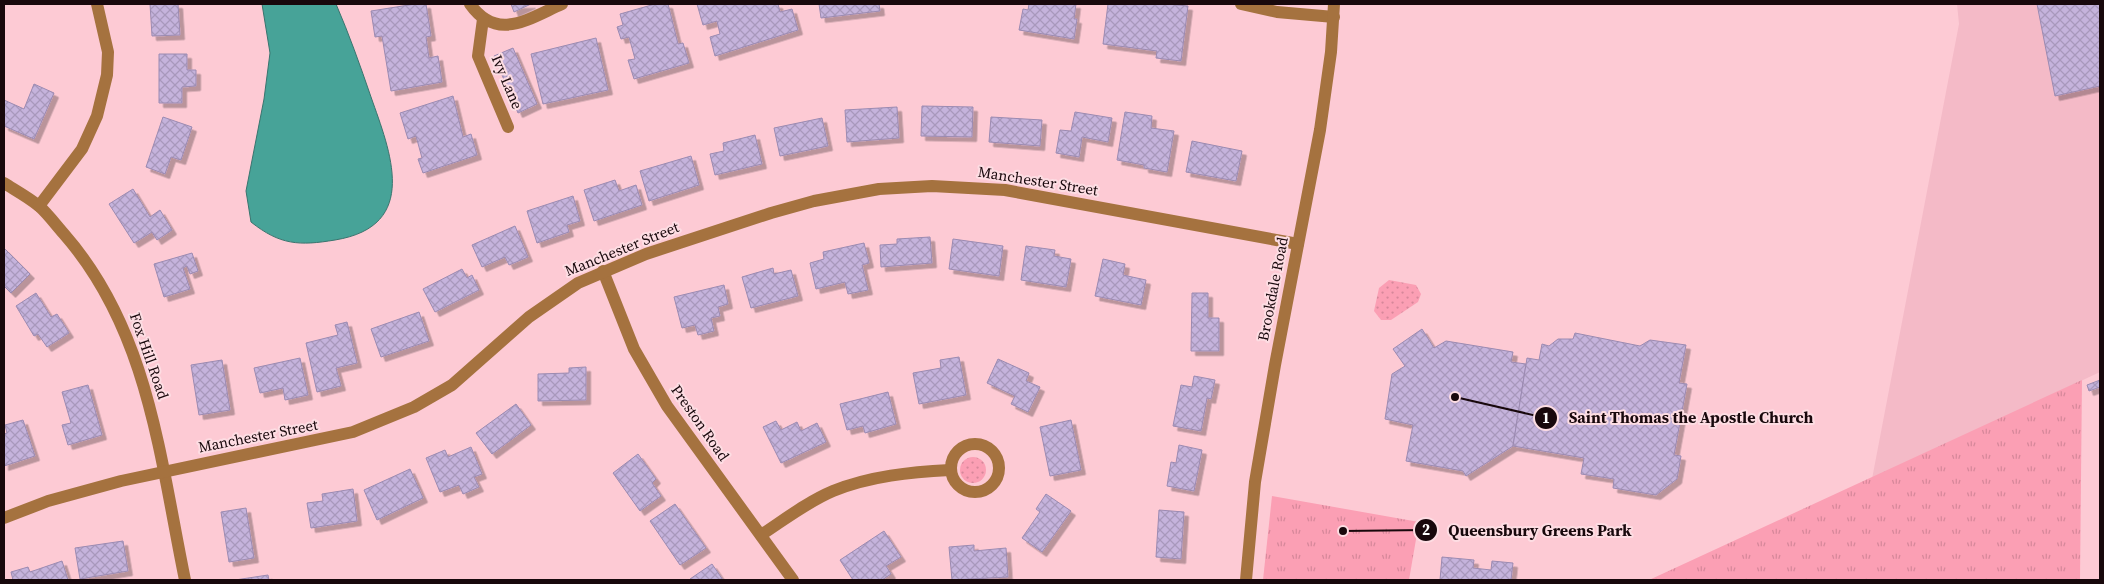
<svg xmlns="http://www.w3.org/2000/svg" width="2104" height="584" font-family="'Source Serif 4',serif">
<defs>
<pattern id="grass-dots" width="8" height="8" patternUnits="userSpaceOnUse" patternTransform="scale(1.25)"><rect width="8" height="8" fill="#fb9fb4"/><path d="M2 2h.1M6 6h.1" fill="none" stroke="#d6879a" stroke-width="1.8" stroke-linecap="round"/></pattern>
<pattern id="park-tufts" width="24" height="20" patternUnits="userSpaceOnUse" patternTransform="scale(1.25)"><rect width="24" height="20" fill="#fb9fb4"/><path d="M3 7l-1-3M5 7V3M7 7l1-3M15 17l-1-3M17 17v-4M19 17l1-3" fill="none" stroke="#d6879a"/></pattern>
<pattern id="building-cross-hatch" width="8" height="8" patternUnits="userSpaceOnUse" patternTransform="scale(1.25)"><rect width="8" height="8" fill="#c5b3dc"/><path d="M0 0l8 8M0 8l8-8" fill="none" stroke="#a898bc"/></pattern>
<filter id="shadow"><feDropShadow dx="4.5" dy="4.5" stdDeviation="0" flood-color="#0004"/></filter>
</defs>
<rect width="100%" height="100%" fill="#fdcad4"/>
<!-- built -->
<polygon fill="#f4bac7" points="1957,4 2100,4 2100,372 1872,479 1959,24"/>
<!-- grass -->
<g fill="url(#grass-dots)">
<polygon points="1389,280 1416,285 1421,294 1418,302 1391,320 1381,320 1374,311 1379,288"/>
<circle cx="973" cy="470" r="13"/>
</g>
<!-- park -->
<g fill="url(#park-tufts)">
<polygon points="2082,380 2080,580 1649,580"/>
<polygon points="1272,496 1419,522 1409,580 1263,580"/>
</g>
<!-- water -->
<path fill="#47a398" stroke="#39746e" d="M 262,4 L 336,4 C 349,34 360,65 371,97 C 390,151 421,226 335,240 C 299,246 280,245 251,222 L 246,191 L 264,99 L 270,53 Z"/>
<!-- building -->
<g fill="url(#building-cross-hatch)" stroke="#9b8ab1" filter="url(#shadow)">
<polygon points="150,4 178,4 180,35 152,36"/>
<polygon points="415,4 426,4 431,36 426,37 429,58 438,56 442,82 391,91 382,36 375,37 371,11"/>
<polygon points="511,4 531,4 514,12"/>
<polygon points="655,4 668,4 678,44 683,43 689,63 634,79 628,60 635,59 629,37 621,39 617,27 623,25 620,14"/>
<polygon points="697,4 778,4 780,12 792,9 798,30 715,56 710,37 720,34 717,21 703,25"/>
<polygon points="819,4 879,4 880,11 821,18"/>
<polygon points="1029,4 1076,4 1074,19 1077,19 1074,39 1019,30 1023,9 1028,10"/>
<polygon points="1108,4 1167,4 1188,6 1181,61 1156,58 1157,51 1103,44"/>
<polygon points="2037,4 2100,4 2100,86 2055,96"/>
<polygon points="596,38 608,90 543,104 531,54"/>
<polygon points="513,48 537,104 518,113 494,56"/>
<polygon points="159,54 187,54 187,70 196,70 196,86 182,87 182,103 159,103"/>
<polygon points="34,84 54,93 34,139 4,126 4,100 24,109"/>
<polygon points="453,96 463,137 471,134 477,155 423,173 418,159 422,158 416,136 408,139 400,113"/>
<polygon points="922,106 973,107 972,137 921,136"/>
<polygon points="897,107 899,138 847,142 845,110"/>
<polygon points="1075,112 1112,118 1108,142 1082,137 1079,157 1056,153 1060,130 1071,131"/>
<polygon points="1125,112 1152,116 1151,128 1174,131 1167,172 1144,168 1144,165 1117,160"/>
<polygon points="163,117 192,127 181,160 171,157 165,174 146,167"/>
<polygon points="991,117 1042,120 1040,146 989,142"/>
<polygon points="822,118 828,146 780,156 774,128"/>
<polygon points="755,135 762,164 715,175 710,154 724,151 723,143"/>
<polygon points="1192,141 1242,151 1236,181 1186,172"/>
<polygon points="691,156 699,185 649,201 640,171"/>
<polygon points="615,180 619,191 636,185 642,205 594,221 584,190"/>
<polygon points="133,189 150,217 160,210 172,230 157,240 152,232 134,243 109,204"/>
<polygon points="573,196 580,221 567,225 569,232 537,243 527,211"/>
<polygon points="515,226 528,257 509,265 505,257 482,267 472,245"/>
<polygon points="930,237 932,263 881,267 880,245 897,244 897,239"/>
<polygon points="953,239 1003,246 999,276 949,269"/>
<polygon points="864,243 869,263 862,265 868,290 848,294 845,282 816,289 810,263 824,259 823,252"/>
<polygon points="1026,246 1055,250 1054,256 1071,259 1066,287 1021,280"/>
<polygon points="4,248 30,274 11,293 4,286"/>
<polygon points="192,253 198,271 190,274 187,266 183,268 190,289 164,297 154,264"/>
<polygon points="1103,259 1125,264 1123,275 1146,280 1141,305 1095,296"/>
<polygon points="773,268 774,274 791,270 798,296 751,308 742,277"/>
<polygon points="462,269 467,278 472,275 479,290 435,312 423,289"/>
<polygon points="724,285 728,304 718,307 720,316 711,318 714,331 698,335 695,325 682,328 674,297"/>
<polygon points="36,293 51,317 57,314 69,333 47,347 38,334 34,336 16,306"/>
<polygon points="1192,293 1208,293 1208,318 1219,318 1219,351 1191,351"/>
<polygon points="419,312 429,341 381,357 371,329"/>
<polygon points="347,322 357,363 336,368 341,386 317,392 306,343 338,335 335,325"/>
<polygon points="1422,329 1434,348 1446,341 1513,352 1511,362 1526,364 1513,446 1466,476 1463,471 1406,461 1413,425 1385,419 1392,374 1405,366 1393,349"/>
<polygon points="1575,333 1640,346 1650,340 1686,345 1679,383 1687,384 1674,455 1681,456 1677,479 1656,495 1613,488 1614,479 1581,474 1584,458 1513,446 1527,358 1539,360 1542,344 1549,346 1558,339 1573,339"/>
<polygon points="959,357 966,395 919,404 913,373 941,368 940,360"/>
<polygon points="300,358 308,395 285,400 283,388 260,393 254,368"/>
<polygon points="998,359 1029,373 1026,381 1040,387 1028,412 1011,404 1015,396 987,383"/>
<polygon points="222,360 230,410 199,415 191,365"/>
<polygon points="586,367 586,400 538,401 538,374 569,373 569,368"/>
<polygon points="1194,376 1215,380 1211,399 1207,398 1201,431 1173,426 1181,385 1192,387"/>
<polygon points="2100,380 2100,387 2089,391 2087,385"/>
<polygon points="88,385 102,435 68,445 62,425 71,423 62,392"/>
<polygon points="888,392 896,424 865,433 863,426 847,430 840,404"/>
<polygon points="516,404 531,425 492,454 476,433"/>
<polygon points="23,420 35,456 4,466 4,434 7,433 5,425"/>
<polygon points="1071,420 1081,470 1050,476 1040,427"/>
<polygon points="776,421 781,430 797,422 801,431 817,423 826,442 781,463 763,427"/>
<polygon points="1179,445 1202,450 1194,491 1167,486 1171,462 1176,463"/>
<polygon points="471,447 482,474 474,477 479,487 463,494 459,485 440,492 426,458 445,450 448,457"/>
<polygon points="638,454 656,479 652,483 661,496 640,511 613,473"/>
<polygon points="410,469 423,498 377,520 364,490"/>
<polygon points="353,489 357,521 311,528 307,503 323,501 322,494"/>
<polygon points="1046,494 1071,511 1042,552 1022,538 1040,512 1036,509"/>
<polygon points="675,504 706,548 680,565 650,521"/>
<polygon points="246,508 254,558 229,562 221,512"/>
<polygon points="1159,510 1184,512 1181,559 1156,557"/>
<polygon points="884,531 901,557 886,566 891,574 882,580 853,580 840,560"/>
<polygon points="123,541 128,571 80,579 75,548"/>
<polygon points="974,545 974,551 1006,548 1008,577 952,580 949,547"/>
<polygon points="1442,557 1474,560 1473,568 1491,570 1492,561 1513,563 1511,580 1440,580"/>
<polygon points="62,561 68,580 13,580 11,572 28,567 30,572"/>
<polygon points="712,564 723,580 691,580 690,579"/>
<polygon points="268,575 269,580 235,580"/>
</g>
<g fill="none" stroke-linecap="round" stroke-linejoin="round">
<!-- minor -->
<g stroke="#a5723f" stroke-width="12">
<path d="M 470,4 C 497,42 528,19 562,4"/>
<polyline points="1241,4 1277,12 1334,17"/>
<polyline points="483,19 478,56 508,127"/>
<path d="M 4,183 C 15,190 28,197 39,206 C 48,214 56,225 64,234 C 149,331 160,459 185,580"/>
<polyline points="39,206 82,149 97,116 107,75 108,52 97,4"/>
<polyline points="603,271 634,349 667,406 793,580"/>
<circle cx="975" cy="468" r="24"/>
<polyline points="4,518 48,501 121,481 353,432 414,407 452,385 529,317 578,283 646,254 771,213 814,201 879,189 932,186 1005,190 1298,244"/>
<path d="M 761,535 C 784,520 807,502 833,491 C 870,476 911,472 950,470"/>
<polyline points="1246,580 1255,482 1275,365 1320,130 1331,52 1334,4"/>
</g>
</g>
<g text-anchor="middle" stroke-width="4" stroke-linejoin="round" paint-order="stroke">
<!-- street labels -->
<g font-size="15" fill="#18080c" stroke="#fddde3">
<text transform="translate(507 82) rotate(67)" y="5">Ivy Lane</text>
<text transform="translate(1038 181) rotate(9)" y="5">Manchester Street</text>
<text transform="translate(622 249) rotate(-22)" y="5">Manchester Street</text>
<text transform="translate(1273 289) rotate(-79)" y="5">Brookdale Road</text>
<text transform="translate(149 356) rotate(71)" y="5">Fox Hill Road</text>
<text transform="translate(700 423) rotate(55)" y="5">Preston Road</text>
<text transform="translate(258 436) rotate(-11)" y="5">Manchester Street</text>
</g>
</g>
<!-- callouts -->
<path fill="none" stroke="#18080c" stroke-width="2" d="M1455 397L1546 418M1343 531L1426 530"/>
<g fill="#18080c" stroke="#fddde3" stroke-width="2">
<circle cx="1455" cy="397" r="5"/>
<circle cx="1343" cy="531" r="5"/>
<circle cx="1546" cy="418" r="12"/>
<circle cx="1426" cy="530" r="12"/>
</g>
<g font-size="15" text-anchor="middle" font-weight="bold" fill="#fff">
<text x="1546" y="423">1</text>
<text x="1426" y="535">2</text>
</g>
<g font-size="16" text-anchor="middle" font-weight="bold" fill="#18080c" stroke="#fddde3" stroke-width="4" stroke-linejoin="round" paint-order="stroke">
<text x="1691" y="423">Saint Thomas the Apostle Church</text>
<text x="1540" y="536">Queensbury Greens Park</text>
</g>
<!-- border -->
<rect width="2104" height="584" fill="none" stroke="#18080c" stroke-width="10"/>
</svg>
